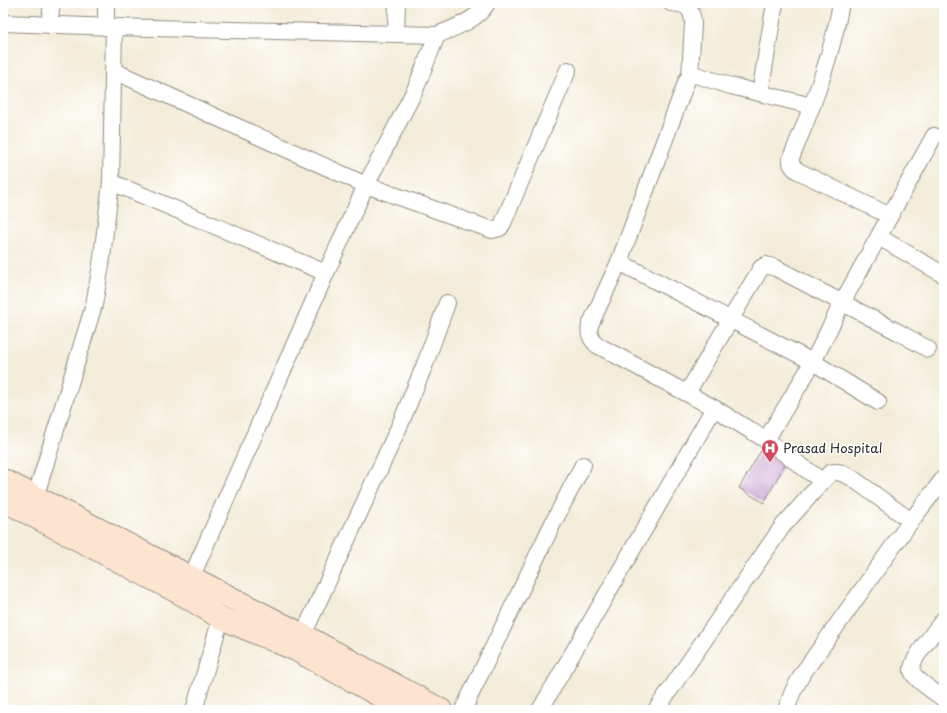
<svg xmlns="http://www.w3.org/2000/svg" width="947" height="713" font-family="'Playpen Sans',sans-serif">
<rect width="100%" height="100%" fill="#fff"/>
<filter id="ink" filterUnits="userSpaceOnUse"><feTurbulence type="fractalNoise" baseFrequency=".025" numOctaves="2"/><feDisplacementMap in="SourceGraphic" scale="8" xChannelSelector="R" yChannelSelector="G"/><feConvolveMatrix kernelMatrix="1 2 1 2 8 2 1 2 1" color-interpolation-filters="sRGB"/></filter>
<filter id="wash" filterUnits="userSpaceOnUse"><feTurbulence type="fractalNoise" baseFrequency=".012" numOctaves="4" result="noise"/><feDisplacementMap in="SourceGraphic" scale="16" xChannelSelector="R" yChannelSelector="G"/><feGaussianBlur stdDeviation="0.9" result="paint"/><feColorMatrix in="noise" values="0 0 0 0 0 0 0 0 0 0 0 0 0 0 0 0 0 1.4 0 .05"/><feComposite in="paint" operator="in"/></filter>
<g filter="url(#wash)">
<rect width="100%" height="100%" fill="#f3ecd8"/>
<g id="blocks">
<!-- building -->
<polygon fill="#c399ce" points="762,449 786,462 764,503 739,488"/>
</g>
</g>
<g filter="url(#ink)">
<use href="#blocks" fill-opacity="0" stroke="#8f8c82" stroke-width="1"/>
<g fill="none" stroke-linecap="round" stroke-linejoin="round">
<!-- street casing -->
<g stroke="#8f8c82" stroke-width="18">
<g id="street">
<path d="M 671,3 C 686,4 692,7 693,23 L 690,76"/>
<path d="M 841,3 C 832,56 812,108 791,158 C 790,164 793,168 798,171 L 890,216"/>
<polyline points="3,23 114,27"/>
<polyline points="49,25 52,3"/>
<polyline points="106,27 106,3"/>
<polyline points="396,34 397,3"/>
<polyline points="114,71 366,185 492,230 500,228 503,223 568,70"/>
<polyline points="760,93 775,3"/>
<path d="M 812,106 L 731,86 L 696,75 L 690,76 L 687,80 L 619,262 L 590,325 C 588,334 591,339 597,345 L 714,408 L 766,440 L 822,481"/>
<polyline points="111,182 326,273"/>
<polyline points="879,237 944,275"/>
<polyline points="619,262 813,362 878,402"/>
<polyline points="687,393 761,268 766,265 776,268 900,333 928,349"/>
<polyline points="766,440 813,362 842,303 934,136"/>
<path d="M 35,498 L 94,305 L 101,265 L 111,182 L 114,27 L 437,35 C 454,28 478,20 487,3"/>
<polyline points="191,578 326,273 366,185 415,90 437,35"/>
<path d="M 944,619 C 938,628 909,661 912,671 C 914,679 936,693 944,699"/>
<polyline points="303,635 399,427 425,364 447,303"/>
<polyline points="194,710 221,618"/>
<polyline points="463,710 553,523 583,465"/>
<polyline points="540,710 714,408"/>
<path d="M 656,710 L 782,527 L 830,473 C 838,470 844,474 852,478 L 911,521"/>
<polyline points="786,710 793,691 803,673 911,521 944,478"/>
</g>
</g>
<!-- secondary casing -->
<g stroke="#8f8c82" stroke-width="24">
<g id="secondary">
<polyline points="3,480 303,635 441,710"/>
<polyline points="3,500 185,596 221,618 296,650 406,710"/>
</g>
</g>
<!-- street -->
<use href="#street" stroke="#fff" stroke-width="16"/>
<!-- secondary -->
<use href="#secondary" stroke="#fde4d0" stroke-width="22"/>
</g>
</g>
<!-- icons -->
<defs>
<g id="hospital-pin" transform="scale(0.9)"><path d="M0 17L-7.5 6A9.5 9.5 0 1 1 7.5 6Z" fill="#d1495b" stroke="#fff"/><path d="M-5-5h3v3.5h4V-5h3V5h-3V1.5h-4V5h-3Z" fill="#fff"/></g>
</defs>
<g fill-rule="evenodd">
<use href="#hospital-pin" x="770" y="448"/>
</g>
<g text-anchor="middle" stroke-width="3" stroke-linejoin="round" paint-order="stroke">
<!-- poi labels -->
<g font-size="13" fill="#2b2b2b" stroke="#fff" text-anchor="start">
<text x="783" y="453">Prasad Hospital</text>
</g>
</g>
<!-- margin -->
<rect width="947" height="713" fill="none" stroke="#fff" stroke-width="16"/>
</svg>
